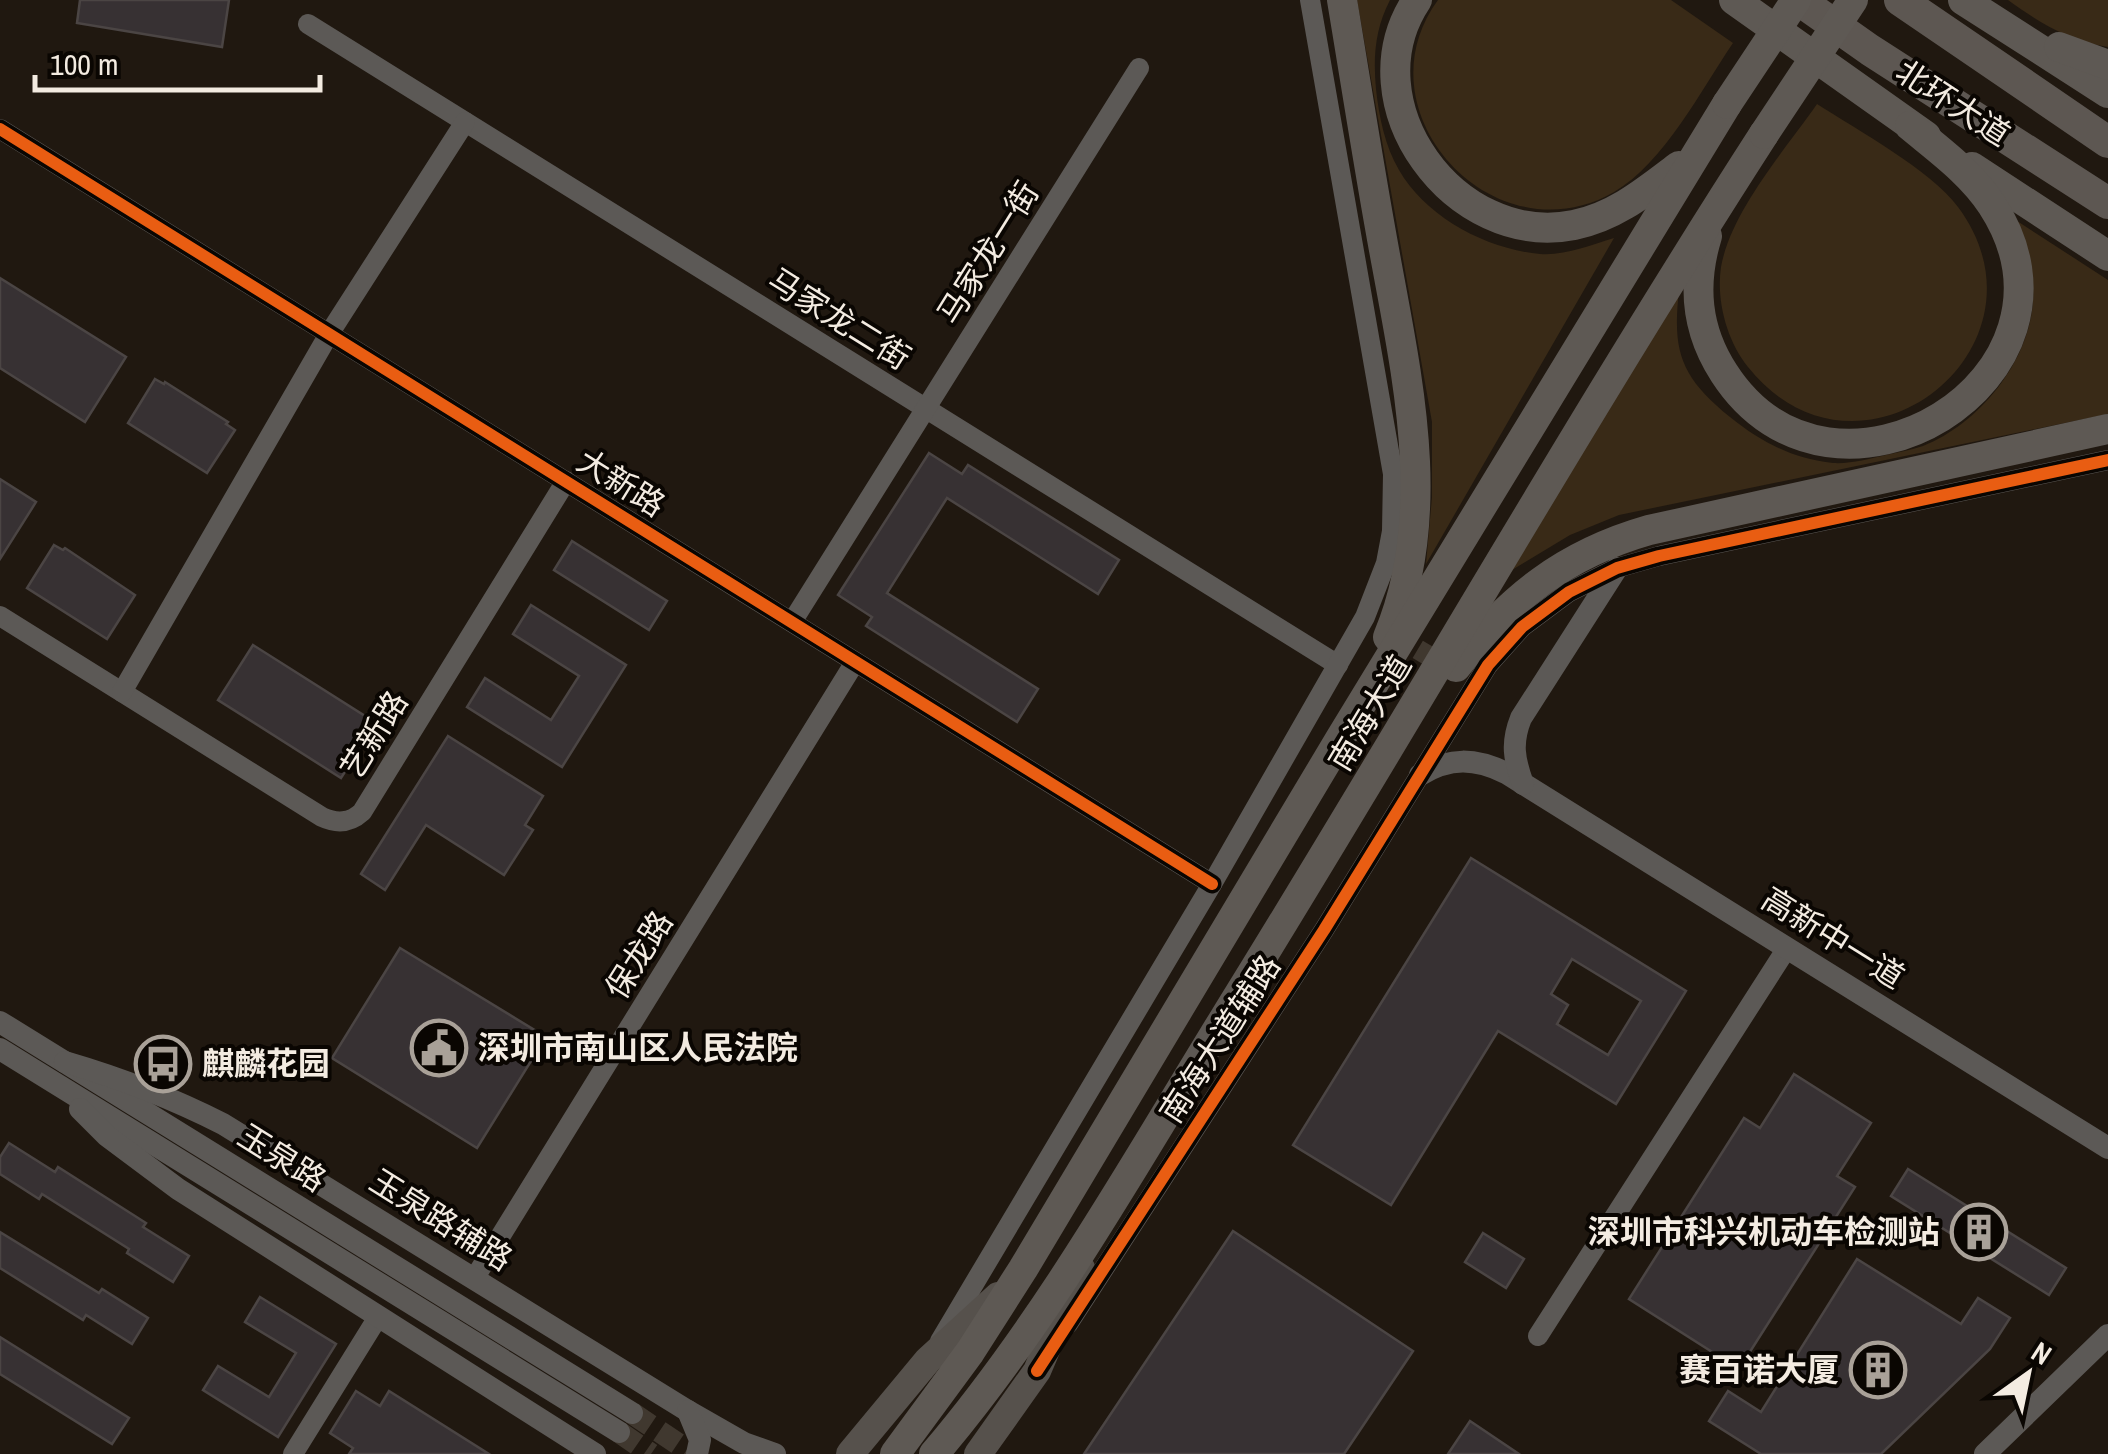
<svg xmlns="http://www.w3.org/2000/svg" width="2108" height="1454" font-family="'Archivo Narrow','Noto Sans SC',sans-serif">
<rect width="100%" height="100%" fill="#201810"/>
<!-- green -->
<g fill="#392a17">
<path d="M 1357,0 L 1390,0 C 1375,29 1373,57 1376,89 C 1379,117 1385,146 1399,170 C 1426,217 1486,249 1540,254 C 1564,256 1591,245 1614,238 L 1426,564 L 1432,497 L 1432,422 Z"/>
<path d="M 1438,0 L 1671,0 L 1733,43 C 1701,90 1664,163 1614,192 C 1495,261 1356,112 1438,0 Z"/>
<path d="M 2008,0 L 2108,0 L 2108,47 C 2069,41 2040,23 2008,0 Z"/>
<path d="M 1817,104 C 1857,130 1931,170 1958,207 C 2062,347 1860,507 1748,367 C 1727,341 1716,301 1721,267 C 1731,211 1785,150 1817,104 Z"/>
<path d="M 2014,219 L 2108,280 L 2108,414 L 1619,515 L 1570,535 L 1512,570 L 1679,291 C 1672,352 1681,377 1730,417 C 1761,442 1793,459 1833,463 C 1851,464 1868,459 1886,455 C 1898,452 1911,450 1923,446 C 1979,424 2030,361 2033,300 C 2035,272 2023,245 2014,219 Z"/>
</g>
<!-- building -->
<g fill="#373133" stroke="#4b4544" stroke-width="2.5" fill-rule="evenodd">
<polygon points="80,0 229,0 222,47 77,23"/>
<polygon points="0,278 126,357 85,422 0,368"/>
<polygon points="155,379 164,384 165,382 228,422 226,424 235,430 207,473 128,423"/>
<polygon points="929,453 962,474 968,465 1119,560 1098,594 947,498 887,593 1038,689 1017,722 866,626 872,617 838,595"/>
<polygon points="0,479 36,502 0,559"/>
<polygon points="572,541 667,601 649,630 554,570"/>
<polygon points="54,545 63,550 65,548 135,595 107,639 27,588"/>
<polygon points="531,605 626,665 562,767 467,707 485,678 551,720 579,676 513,634"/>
<polygon points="253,645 376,723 341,778 218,700"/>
<polygon points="448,736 543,796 525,825 533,830 504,875 426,825 385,890 361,874"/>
<path d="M 1471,858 L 1686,991 L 1616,1104 L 1498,1031 L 1391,1205 L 1293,1145 ZM 1572,959 L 1641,1001 L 1608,1055 L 1557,1024 L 1568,1005 L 1551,994 Z"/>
<polygon points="400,948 546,1037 477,1148 332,1058"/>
<polygon points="1794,1074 1871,1123 1837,1176 1855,1187 1739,1369 1629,1299 1744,1118 1760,1128"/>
<polygon points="9,1143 55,1172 58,1167 146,1223 143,1227 189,1256 173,1282 127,1253 129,1249 42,1194 39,1199 0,1174 0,1157"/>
<polygon points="1908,1169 2066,1268 2049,1295 1891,1196"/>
<polygon points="1233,1231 1413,1351 1344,1454 1084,1454"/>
<polygon points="0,1232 99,1293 102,1289 148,1318 132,1344 86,1315 83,1320 0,1268"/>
<polygon points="1483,1233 1524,1259 1506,1288 1465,1262"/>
<polygon points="1857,1259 1961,1324 1978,1298 2010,1318 1990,1349 1881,1454 1761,1454 1709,1421 1728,1391 1761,1412"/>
<polygon points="260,1297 336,1344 278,1437 203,1390 218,1366 269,1397 296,1353 245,1322"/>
<polygon points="0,1337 129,1418 112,1444 0,1374"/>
<polygon points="356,1391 380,1406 389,1391 489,1454 349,1454 353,1448 330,1433"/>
<polygon points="1470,1421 1519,1454 1448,1454"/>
</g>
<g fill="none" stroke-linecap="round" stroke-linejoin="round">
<!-- minor-tunnel -->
<polyline stroke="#40382f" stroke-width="20" stroke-dasharray="20 10" stroke-linecap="butt" points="1392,634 1449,668"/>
<!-- tertiary-tunnel -->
<g stroke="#40382f" stroke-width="22" stroke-dasharray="22 11" stroke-linecap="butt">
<polyline points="632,1413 693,1454"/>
<polyline points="619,1432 651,1454"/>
</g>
<!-- minor -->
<g stroke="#5c5956" stroke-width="20">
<polyline points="308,24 1338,665"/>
<polyline points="0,129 1212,884"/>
<path d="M 0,616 L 322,817 C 337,824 350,823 362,812 L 566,481"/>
<polyline points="792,622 1139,68"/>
<polyline points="122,692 329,334 465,122"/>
<polyline points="474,1279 855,662"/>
<polyline points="1068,1324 1324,930 1488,665 1522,627 1569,592 1617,568 1659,556 2108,460"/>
<polyline points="1538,1336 1787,948"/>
<polyline points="940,1341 1212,884 1365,617 1386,563 1392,531 1393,474 1310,0"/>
<polyline points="293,1454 378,1317"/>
</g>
<!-- tertiary -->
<g stroke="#5c5956" stroke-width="22">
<path d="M 1420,775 C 1450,757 1475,758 1506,773 L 2108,1148"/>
<path d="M 1523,784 C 1514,759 1511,743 1521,718 L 1617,568"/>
<polyline points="0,1022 632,1413"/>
<polyline points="0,1049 619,1432"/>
<path d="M 65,1062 C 120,1078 172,1098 223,1124 L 688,1411 L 744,1443 L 775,1454"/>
<polyline points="80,1109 107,1136 178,1189 595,1454"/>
<polyline points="688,1411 700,1440 697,1454"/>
<polyline points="1985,1454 2108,1335"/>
</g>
<!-- secondary -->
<g stroke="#56514c" stroke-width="28">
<polyline points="850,1454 928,1360 998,1296"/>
<polyline points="978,1454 1037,1371 1081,1268"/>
</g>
<!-- primary -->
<g stroke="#5e5954" stroke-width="30">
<path d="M 1342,0 C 1355,78 1367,155 1381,233 C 1404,364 1442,509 1388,637"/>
<path d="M 1417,0 C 1348,103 1455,249 1574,225 C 1615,217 1646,191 1679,166"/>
<polyline points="1734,0 1926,136"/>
<polyline points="1963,0 2108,93"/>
<polyline points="2059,47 2108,65"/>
<polyline points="1972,167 2108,256"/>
<path d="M 1707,236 C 1692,285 1696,330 1724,373 C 1833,542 2104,377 1992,205 C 1971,173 1939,150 1910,126"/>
<path d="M 1456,667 C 1509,598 1565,554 1649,530 L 2108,429"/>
<polyline points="895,1454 970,1352 1023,1269 1340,739 1727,104"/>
<path d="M 934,1454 C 1047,1321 1134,1165 1225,1017 C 1407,724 1577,424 1764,134"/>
</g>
<!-- trunk -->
<g stroke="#5d5752" stroke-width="32">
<polyline points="1799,0 1870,50 2108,203"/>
<polyline points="1900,0 2108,142"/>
</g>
<!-- primary-bridge -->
<g stroke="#5e5954" stroke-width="30">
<polyline points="1727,104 1796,0"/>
<polyline points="1764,134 1853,0"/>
</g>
<!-- cycleway casing -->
<g stroke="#0a0602" stroke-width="19">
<g id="cycleway">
<polyline points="0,129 1212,884"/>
<polyline points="1037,1371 1324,930 1488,665 1522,627 1569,592 1617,568 1659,556 2108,460"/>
</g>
</g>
<!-- cycleway -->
<use href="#cycleway" stroke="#e95d12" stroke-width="12"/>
</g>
<!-- icons -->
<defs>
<g id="civic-ring" transform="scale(2.875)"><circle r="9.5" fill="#0a0602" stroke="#a9a198" stroke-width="1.5"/><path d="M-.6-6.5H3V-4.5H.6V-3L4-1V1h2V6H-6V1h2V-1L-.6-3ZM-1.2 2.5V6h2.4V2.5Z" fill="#a9a198"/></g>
<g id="bus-ring" transform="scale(2.875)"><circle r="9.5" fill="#0a0602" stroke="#a9a198" stroke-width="1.5"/><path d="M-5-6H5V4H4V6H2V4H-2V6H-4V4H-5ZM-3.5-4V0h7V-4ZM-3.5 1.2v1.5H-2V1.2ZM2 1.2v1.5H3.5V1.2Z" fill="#a9a198"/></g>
<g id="building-ring" transform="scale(2.875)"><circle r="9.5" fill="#0a0602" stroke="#a9a198" stroke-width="1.5"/><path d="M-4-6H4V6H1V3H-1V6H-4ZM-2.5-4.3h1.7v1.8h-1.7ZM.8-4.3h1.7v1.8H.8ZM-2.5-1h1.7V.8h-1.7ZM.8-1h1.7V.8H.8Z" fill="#a9a198"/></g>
</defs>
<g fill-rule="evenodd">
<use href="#civic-ring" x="439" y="1048"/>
<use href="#bus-ring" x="163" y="1064"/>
<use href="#building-ring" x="1979" y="1232"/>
<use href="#building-ring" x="1878" y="1370"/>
</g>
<g text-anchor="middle" stroke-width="8" stroke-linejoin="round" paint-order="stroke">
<!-- street labels -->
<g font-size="32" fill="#f3ebe1" stroke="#0a0602">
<text transform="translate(1953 103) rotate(33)" y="11">北环大道</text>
<text transform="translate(988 253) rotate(-58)" y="11">马家龙一街</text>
<text transform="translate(839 319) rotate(32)" y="11">马家龙二街</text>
<text transform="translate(621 483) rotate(32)" y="11">大新路</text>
<text transform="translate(1370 713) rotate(-59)" y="11">南海大道</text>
<text transform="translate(374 735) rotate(-58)" y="11">艺新路</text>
<text transform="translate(1833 938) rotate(32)" y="11">高新中一道</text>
<text transform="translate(639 955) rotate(-58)" y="11">保龙路</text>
<text transform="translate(1220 1039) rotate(-57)" y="11">南海大道辅路</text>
<text transform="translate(282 1158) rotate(32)" y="11">玉泉路</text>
<text transform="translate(441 1220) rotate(32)" y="11">玉泉路辅路</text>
</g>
<!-- poi labels -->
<g font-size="32" font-weight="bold" fill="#f3ebe1" stroke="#0a0602" text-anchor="start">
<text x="478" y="1059">深圳市南山区人民法院</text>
<text x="202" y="1075">麒麟花园</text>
<text x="1940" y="1243" text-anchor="end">深圳市科兴机动车检测站</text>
<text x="1839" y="1381" text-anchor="end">赛百诺大厦</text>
</g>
</g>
<!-- north arrow -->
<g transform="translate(2028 1374) rotate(33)" stroke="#0a0602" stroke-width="8" paint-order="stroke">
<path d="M0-8L18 38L0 25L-18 38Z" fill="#f3ebe1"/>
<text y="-15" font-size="28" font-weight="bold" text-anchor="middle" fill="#f3ebe1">N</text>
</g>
<!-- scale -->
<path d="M35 75v15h285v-15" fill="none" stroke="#f3ebe1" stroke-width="5"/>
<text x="50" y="75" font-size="30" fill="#f3ebe1" stroke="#0a0602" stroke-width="8" paint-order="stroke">100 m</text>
</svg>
